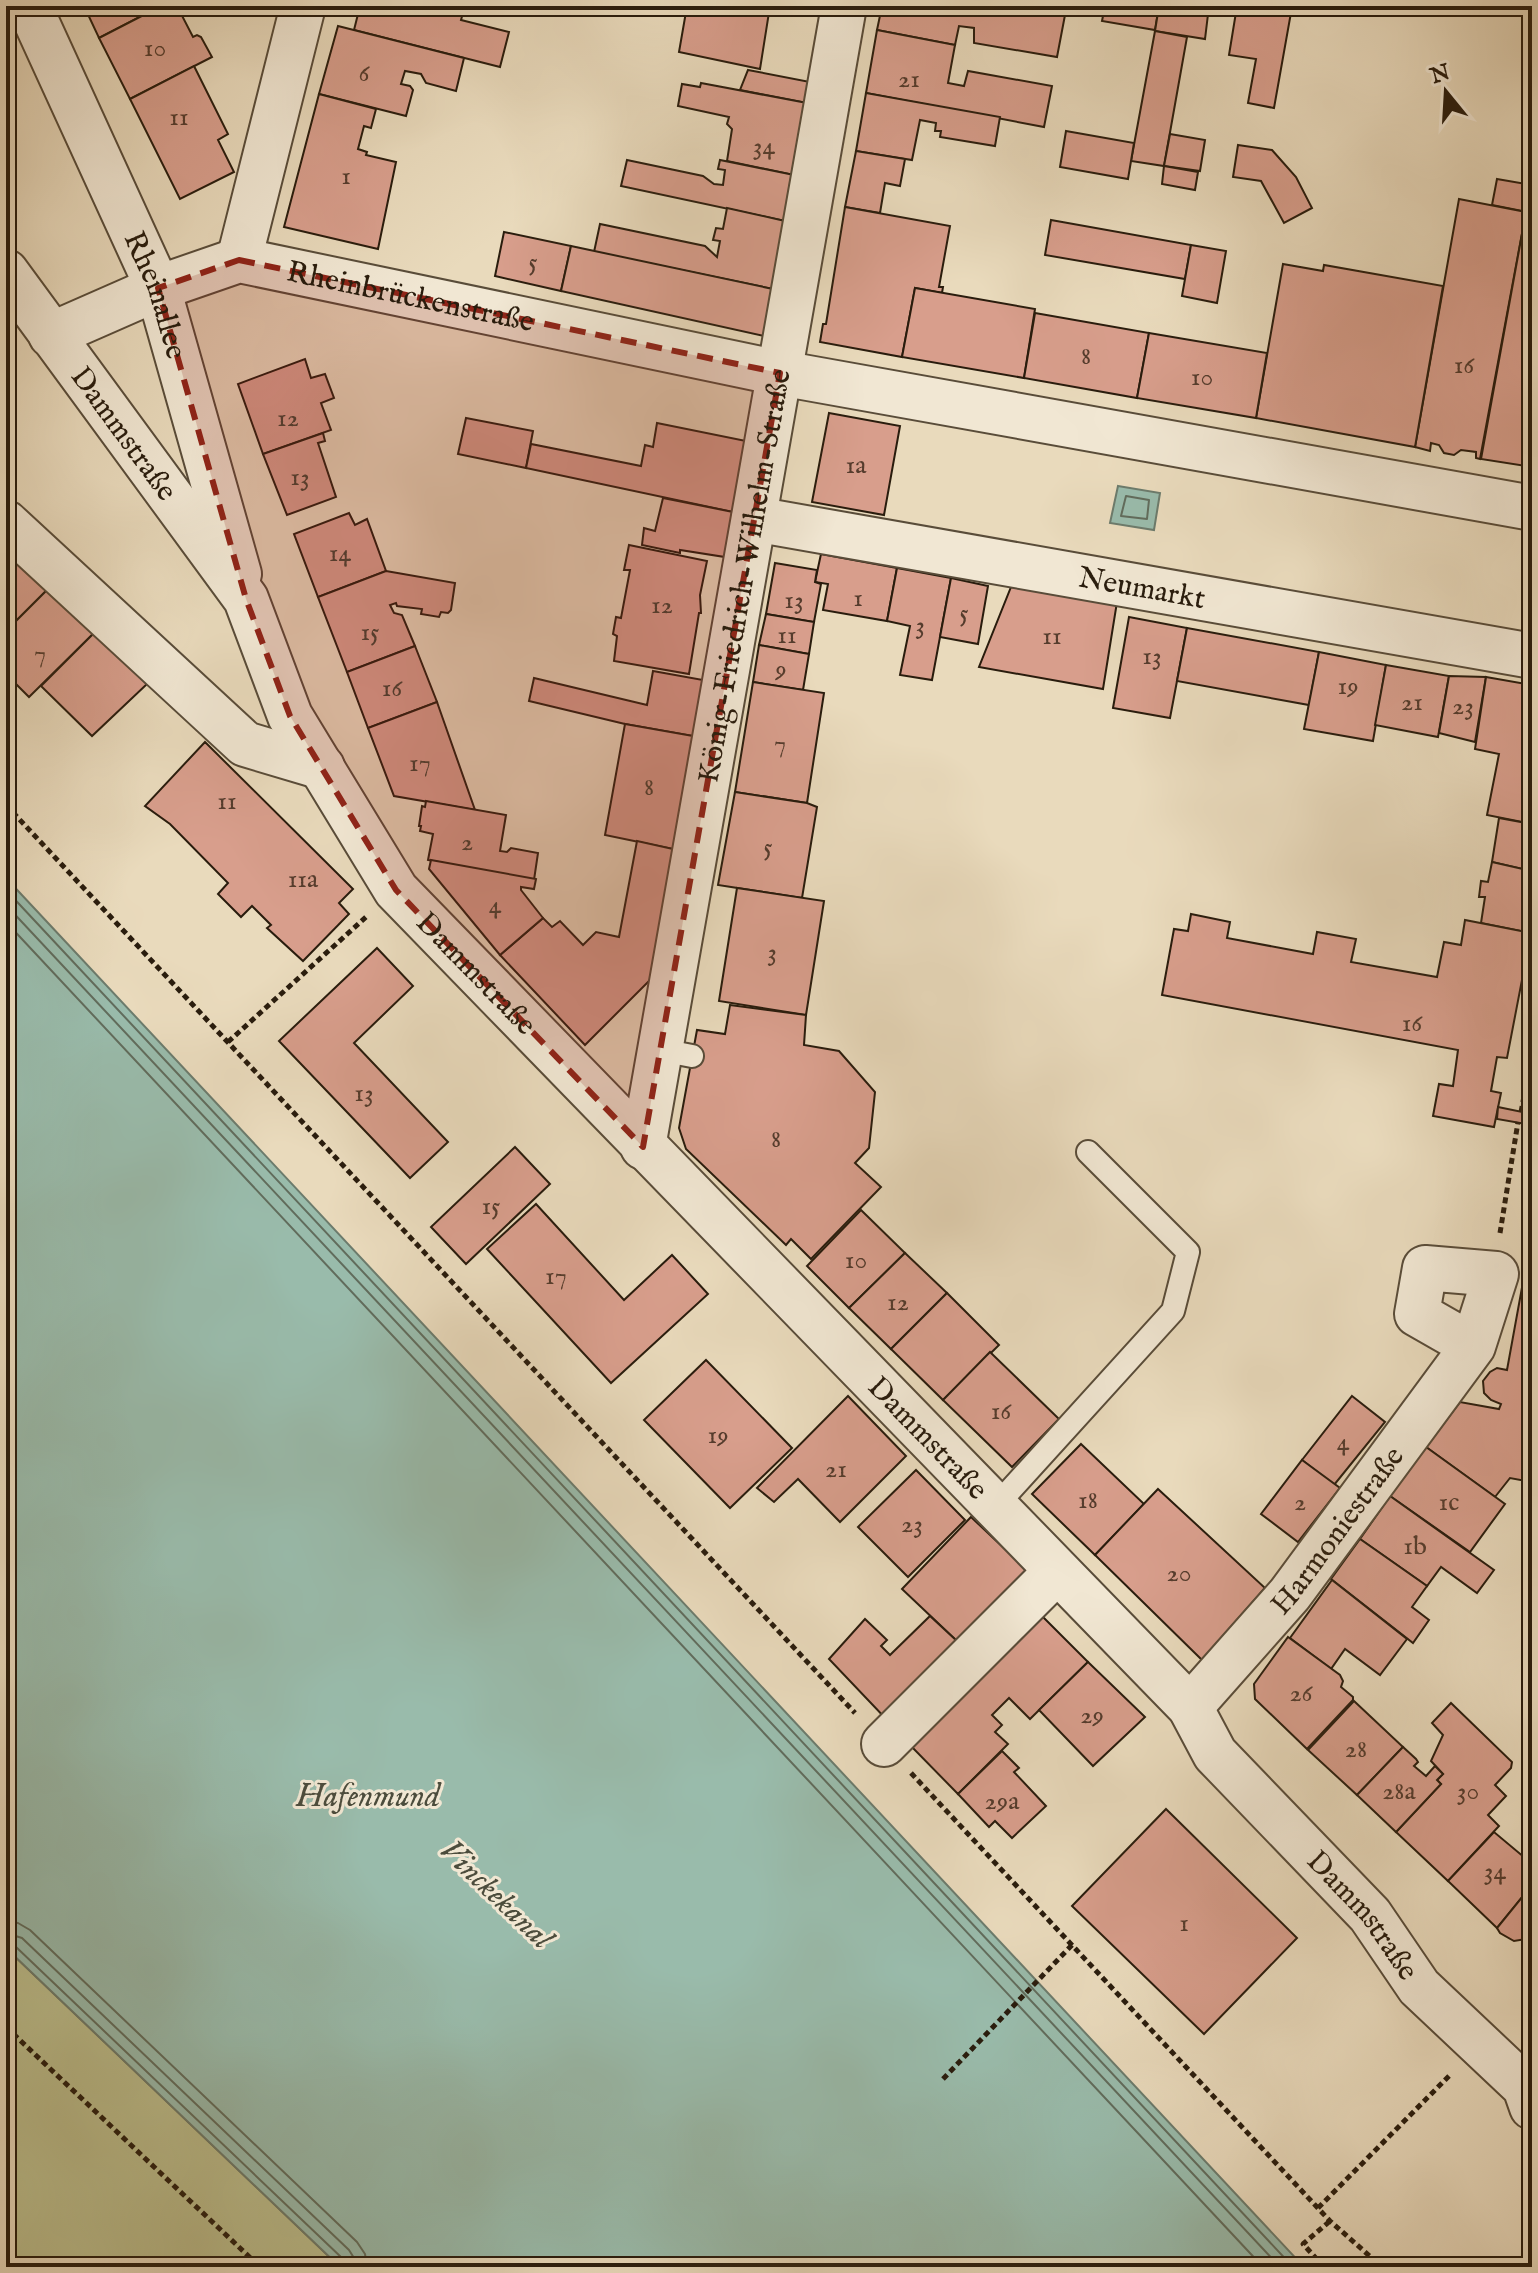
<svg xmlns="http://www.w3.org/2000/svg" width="1538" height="2273" font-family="'IM FELL English',serif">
<rect width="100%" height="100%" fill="#e9dabc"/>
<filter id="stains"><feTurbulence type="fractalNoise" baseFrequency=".0025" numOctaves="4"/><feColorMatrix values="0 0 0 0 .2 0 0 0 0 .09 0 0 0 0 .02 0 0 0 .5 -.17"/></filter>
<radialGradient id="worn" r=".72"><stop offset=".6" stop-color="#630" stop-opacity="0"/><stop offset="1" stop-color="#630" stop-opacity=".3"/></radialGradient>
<!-- green -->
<polygon fill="#bbbe8d" stroke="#726d4d" stroke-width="2" points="6,1948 340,2267 6,2267"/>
<!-- water -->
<g fill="#99bbab" stroke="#6c7b6c" stroke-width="2">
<polygon points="1118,486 1160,493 1154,530 1110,523"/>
<polygon points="6,878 1304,2267 340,2267 6,1948"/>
</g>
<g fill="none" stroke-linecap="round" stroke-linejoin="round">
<!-- shore -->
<g stroke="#616c5c" stroke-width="2">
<polygon points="1126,496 1149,500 1147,519 1121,516"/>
<polyline points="6,890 1293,2267"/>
<polyline points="6,905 1280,2267"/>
<polyline points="6,922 1263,2267"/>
<polyline points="6,1921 18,1923 30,1930 357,2242 365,2254 367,2267"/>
<polyline points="6,1933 22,1938 349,2250 354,2258 355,2267"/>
<polyline points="6,1943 15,1946 342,2258 345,2267"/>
</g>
</g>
<!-- building -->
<g fill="#d89e8c" stroke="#291c0d" stroke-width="2">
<polygon points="84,6 161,6 99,38"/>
<polygon points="161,6 177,6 193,37 197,35 201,37 212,57 130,99 99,38"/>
<polygon points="360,6 465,6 461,20 509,32 500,67 354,30"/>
<polygon points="687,6 770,6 760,69 679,52"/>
<polygon points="882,6 1012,6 1065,15 1057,57 974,43 974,28 959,26 955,45 877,30"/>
<polygon points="1105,6 1159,6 1155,30 1102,21"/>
<polygon points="1159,6 1209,6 1205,39 1155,31"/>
<polygon points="1237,6 1292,7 1274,108 1248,103 1256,59 1229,55"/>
<polygon points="338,26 464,58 456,91 426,83 421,74 405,71 401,84 410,86 413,90 406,116 319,94"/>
<polygon points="877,30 955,45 948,83 964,86 968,71 1052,86 1044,127 866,93"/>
<polygon points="1155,31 1187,37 1164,166 1131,161"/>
<polygon points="194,66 228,134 218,140 234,172 180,199 130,99"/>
<polygon points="748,70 810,82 807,103 740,90"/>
<polygon points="701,83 807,103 794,175 727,161 732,129 727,124 729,117 678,106 682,84 700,87"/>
<polygon points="866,93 1000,117 995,146 940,137 941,131 935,131 936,123 920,120 912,160 856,151"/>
<polygon points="319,94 376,109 371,128 364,126 358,149 367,152 366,155 396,162 378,249 284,227"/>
<polygon points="1066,131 1134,143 1128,179 1060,167"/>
<polygon points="1170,134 1205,140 1200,171 1164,166"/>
<polygon points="1238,145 1272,150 1296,177 1312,208 1284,223 1261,181 1233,177"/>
<polygon points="856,151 905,159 900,186 885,183 880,213 845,207"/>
<polygon points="627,160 703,176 714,184 723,185 725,170 718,169 720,160 794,175 785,221 621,186"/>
<polygon points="1164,166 1198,172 1195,190 1162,184"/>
<polygon points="1497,179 1532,185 1532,213 1492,205"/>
<polygon points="1459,199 1526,212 1480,459 1476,458 1476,452 1461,450 1454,455 1444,453 1439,445 1431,443 1430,451 1415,447"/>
<polygon points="845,207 950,226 939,287 943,287 942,293 915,288 902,357 820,342 823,324 826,324"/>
<polygon points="727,208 785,221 773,289 594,252 600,224 705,246 717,257 720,241 713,240 716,228 723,229"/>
<polygon points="1526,212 1532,213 1532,467 1481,459"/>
<polygon points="1051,220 1191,245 1185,279 1045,255"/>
<polygon points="504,232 571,246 561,291 495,276"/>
<polygon points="1191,245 1226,251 1217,303 1182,296"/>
<polygon points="571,246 773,289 764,336 561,291"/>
<polygon points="1283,264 1323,271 1324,265 1443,286 1415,447 1256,418"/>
<polygon points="915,288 1035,309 1024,378 902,357"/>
<polygon points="1035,313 1149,333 1137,398 1024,378"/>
<polygon points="1149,333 1267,353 1256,418 1137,398"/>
<polygon points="305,359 311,378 325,374 334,398 321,403 331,430 263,454 238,384"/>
<polygon points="829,413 900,426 884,515 812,502"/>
<polygon points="466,418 533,431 526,468 458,454"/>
<polygon points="657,423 746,441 733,512 526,468 531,444 641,466 645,445 653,447"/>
<polygon points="323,433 325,441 318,443 336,497 287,515 263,454"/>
<polygon points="663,498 733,512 725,557 680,550 680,553 642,545 644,528 655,531"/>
<polygon points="349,513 355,525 367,519 386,571 318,597 294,534"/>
<polygon points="6,543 50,587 6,631"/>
<polygon points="629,545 707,561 700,595 701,613 699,613 689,674 614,661 617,636 613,634 616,617 621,618 630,570 624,570"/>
<polygon points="821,554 897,568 887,621 823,610 828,584 815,582"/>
<polygon points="775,563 817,570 815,582 821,584 814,622 766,614"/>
<polygon points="897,568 951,578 932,680 900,675 910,626 887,621"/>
<polygon points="386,571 455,583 451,610 448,613 441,612 439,617 421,614 422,609 397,606 396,603 390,605 394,613 402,615 415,646 347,672 318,597"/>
<polygon points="951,578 988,586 978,644 940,637"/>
<polygon points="50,587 95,632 29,697 6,674 6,631"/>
<polygon points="1011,587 1057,588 1117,602 1103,689 979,667"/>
<polygon points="766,614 814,622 809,654 759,645"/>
<polygon points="1129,617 1187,628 1170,718 1113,708"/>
<polygon points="1187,628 1319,652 1309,705 1177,681"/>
<polygon points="95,632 147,684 92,736 41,686"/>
<polygon points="759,645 809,654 803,690 753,682"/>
<polygon points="415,646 437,702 368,728 347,672"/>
<polygon points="1319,652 1386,665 1373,741 1304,729"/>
<polygon points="1386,665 1449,676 1438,737 1375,725"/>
<polygon points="653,671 703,680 693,736 625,724 529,701 534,678 647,705"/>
<polygon points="1449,676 1486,677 1475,742 1439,733"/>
<polygon points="1486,677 1532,685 1532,824 1487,815 1499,754 1475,749"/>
<polygon points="753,682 824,693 807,803 735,792"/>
<polygon points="437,702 475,810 394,796 368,728"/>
<polygon points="625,724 693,736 673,849 605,835"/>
<polygon points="205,742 353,889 339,903 349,914 303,961 267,928 271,925 252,906 241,917 218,894 228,883 170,824 145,806"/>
<polygon points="735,792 807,803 817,807 802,898 718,885"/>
<polygon points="426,801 506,815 500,851 507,852 511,848 538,853 534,880 428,860 433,834 420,831 421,826 419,826 422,806 425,807"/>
<polygon points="1499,818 1532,824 1532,871 1492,862"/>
<polygon points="637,841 673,849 650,980 585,1045 500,955 543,918 552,927 560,921 583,945 596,932 619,937"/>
<polygon points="431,860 536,879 534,889 521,887 521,890 543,918 500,955 429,869"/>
<polygon points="1492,862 1532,871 1531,933 1481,923 1485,897 1479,897 1481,881 1488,882"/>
<polygon points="737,888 824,901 806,1015 719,1001"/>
<polygon points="1191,914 1230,922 1227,938 1313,954 1317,932 1356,939 1351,962 1437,977 1444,942 1461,945 1465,920 1531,933 1507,1058 1497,1057 1491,1091 1501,1093 1494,1127 1433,1116 1439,1084 1453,1086 1458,1050 1162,995 1174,929 1188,931"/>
<polygon points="377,948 413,986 354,1043 448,1142 410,1178 279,1041"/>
<polygon points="730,1005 806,1015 804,1045 839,1051 875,1092 869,1148 855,1163 881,1187 811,1259 791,1239 786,1245 686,1149 679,1128 697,1030 725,1034"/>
<polygon points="1498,1107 1532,1114 1532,1125 1497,1119"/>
<polygon points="515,1147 550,1184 466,1264 431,1227"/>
<polygon points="536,1204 624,1300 672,1255 708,1294 611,1383 487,1249"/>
<polygon points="861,1210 905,1253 849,1308 807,1266"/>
<polygon points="1529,1249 1532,1249 1532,1482 1510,1478 1495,1497 1426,1447 1460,1402 1499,1409 1501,1404 1491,1400 1484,1393 1483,1381 1490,1372 1497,1368 1507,1370"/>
<polygon points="905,1253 947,1293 891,1349 849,1308"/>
<polygon points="947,1293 999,1345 943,1400 891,1349"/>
<polygon points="990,1352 1059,1419 1012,1467 943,1400"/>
<polygon points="706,1360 792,1448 730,1508 644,1420"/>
<polygon points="848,1396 906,1456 840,1522 798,1479 774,1502 757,1488"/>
<polygon points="1352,1396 1385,1422 1334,1485 1302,1460"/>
<polygon points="1081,1444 1144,1504 1095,1555 1032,1494"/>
<polygon points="1426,1447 1505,1504 1470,1552 1390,1496"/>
<polygon points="1302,1460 1340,1488 1298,1542 1261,1514"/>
<polygon points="916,1470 965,1520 908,1577 858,1527"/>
<polygon points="1158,1489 1265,1588 1202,1660 1095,1555"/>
<polygon points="1390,1496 1494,1570 1477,1593 1441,1567 1427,1586 1360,1539"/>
<polygon points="971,1517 1027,1570 958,1642 902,1589"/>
<polygon points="1360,1539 1427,1586 1412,1607 1429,1620 1413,1643 1331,1579"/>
<polygon points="1332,1580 1407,1639 1380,1675 1345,1649 1331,1669 1290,1638"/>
<polygon points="1039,1613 1088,1662 1030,1719 1009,1698 992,1715 1002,1725 995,1732 1008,1744 958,1794 908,1743"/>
<polygon points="930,1616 958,1642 888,1721 829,1659 865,1619 887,1640 881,1646 890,1655"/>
<polygon points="1288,1637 1340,1675 1343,1681 1341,1687 1353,1697 1353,1700 1307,1749 1255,1699 1254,1684"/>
<polygon points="1088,1662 1145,1717 1093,1766 1039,1710"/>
<polygon points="1354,1701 1403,1747 1357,1795 1308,1750"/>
<polygon points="1451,1703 1512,1762 1511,1768 1495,1785 1506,1796 1488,1815 1499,1826 1448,1881 1396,1832 1441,1784 1437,1780 1443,1774 1431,1761 1443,1735 1432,1723"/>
<polygon points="1403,1747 1416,1759 1418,1762 1414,1766 1426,1776 1435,1766 1443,1774 1437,1780 1441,1784 1396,1832 1357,1795"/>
<polygon points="1002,1751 1019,1768 1014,1772 1046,1806 1012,1838 995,1821 989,1827 958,1794"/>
<polygon points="1166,1809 1297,1938 1204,2034 1072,1906"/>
<polygon points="1526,1814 1532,1814 1532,1885 1497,1928 1448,1881 1494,1832 1525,1858"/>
<polygon points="1532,1885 1532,1938 1514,1941 1500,1933 1497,1928"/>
</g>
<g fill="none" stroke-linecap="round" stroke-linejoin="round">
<!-- lane casing -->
<g stroke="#594c39" stroke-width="26">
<g id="lane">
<polyline points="661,1050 692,1056"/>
<polyline points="995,1507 1173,1311 1188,1252 1088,1152"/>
</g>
</g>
<!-- street casing -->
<g stroke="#594c39" stroke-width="48">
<g id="street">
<path id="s1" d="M 29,6 L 158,288 L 239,574"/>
<polyline points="239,260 303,6"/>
<path id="s2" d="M 6,272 L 246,599 L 290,716 L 396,890 L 1190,1707 L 1215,1754 L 1370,1915 L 1419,1987 L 1525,2087 L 1532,2107"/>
<path id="s3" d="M 51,335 L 158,288 L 239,260 L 780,373 L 1532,508"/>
<path id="s4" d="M 754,519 L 1532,656"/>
<polyline points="6,523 245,744 322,767"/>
<path id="s5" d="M 643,1147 L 844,6"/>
<path id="s6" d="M 1190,1707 L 1290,1594 L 1473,1346 L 1496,1274 L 1425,1268 L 1417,1314 L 1473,1346"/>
<polyline points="884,1744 1057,1571"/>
</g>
</g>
<!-- path -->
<g stroke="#291c0d" stroke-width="5" stroke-dasharray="6 4" stroke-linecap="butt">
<polyline points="6,805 855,1713"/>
<polyline points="228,1042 366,917"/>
<polyline points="1521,1112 1532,1055"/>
<polyline points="1500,1233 1518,1122"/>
<polyline points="911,1773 1330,2221 1382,2267"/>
<polyline points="6,2027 260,2267"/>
<polyline points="943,2079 1072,1945"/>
<polyline points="1318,2208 1451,2074"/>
<polyline points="1324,2267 1303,2244 1330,2221"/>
</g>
<!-- lane -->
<use href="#lane" stroke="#f1e7d3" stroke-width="22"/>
<!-- street -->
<use href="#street" stroke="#f1e7d3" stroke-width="44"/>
</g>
<!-- marked area -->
<path fill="#8f2418" fill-opacity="0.2" stroke="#8f2418" stroke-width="6" stroke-dasharray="16 10" stroke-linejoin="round" d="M 239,260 L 780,373 L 643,1147 L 396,890 L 290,716 L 246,599 L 158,288 Z"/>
<g text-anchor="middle" stroke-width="6" stroke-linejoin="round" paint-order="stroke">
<!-- number labels -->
<g font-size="26" fill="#553c2d">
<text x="155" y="56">10</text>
<text x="364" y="81">6</text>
<text x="909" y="87">21</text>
<text x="179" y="125">11</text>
<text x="764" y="154">34</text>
<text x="346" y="184">1</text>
<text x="533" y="270">5</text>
<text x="1086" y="364">8</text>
<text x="1464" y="373">16</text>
<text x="1202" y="385">10</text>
<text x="288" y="426">12</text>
<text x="856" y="473">1a</text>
<text x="300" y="485">13</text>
<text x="340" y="561">14</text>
<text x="858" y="606">1</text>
<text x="794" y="608">13</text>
<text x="662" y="613">12</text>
<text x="964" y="621">5</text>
<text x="920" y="633">3</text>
<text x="370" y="640">15</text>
<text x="787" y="643">11</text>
<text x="1052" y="644">11</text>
<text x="40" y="662">7</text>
<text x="1152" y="664">13</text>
<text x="781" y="677">9</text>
<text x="1348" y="694">19</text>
<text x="392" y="696">16</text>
<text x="1412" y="710">21</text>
<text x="1463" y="714">23</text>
<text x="780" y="752">7</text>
<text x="420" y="771">17</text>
<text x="649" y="795">8</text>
<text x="227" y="809">11</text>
<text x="467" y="850">2</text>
<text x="768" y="855">5</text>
<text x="303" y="887">11a</text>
<text x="495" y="913">4</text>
<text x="772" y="960">3</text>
<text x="1412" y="1031">16</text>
<text x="364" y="1101">13</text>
<text x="776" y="1147">8</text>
<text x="491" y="1214">15</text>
<text x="856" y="1268">10</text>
<text x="556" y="1284">17</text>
<text x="898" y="1310">12</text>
<text x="1001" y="1419">16</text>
<text x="718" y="1443">19</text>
<text x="1343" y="1450">4</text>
<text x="836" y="1477">21</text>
<text x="1088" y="1508">18</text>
<text x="1300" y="1510">2</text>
<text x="1449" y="1510">1c</text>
<text x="912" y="1532">23</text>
<text x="1415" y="1554">1b</text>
<text x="1179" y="1581">20</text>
<text x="1301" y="1701">26</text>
<text x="1092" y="1723">29</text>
<text x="1356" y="1757">28</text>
<text x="1399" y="1799">28a</text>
<text x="1468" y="1799">30</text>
<text x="1002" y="1809">29a</text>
<text x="1495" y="1879">34</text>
<text x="1184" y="1931">1</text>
</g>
<!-- street labels -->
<g font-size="30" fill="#291c0d" stroke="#f1e7d3">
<text dy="10" stroke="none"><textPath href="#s3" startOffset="378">Rheinbrückenstraße</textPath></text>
<text dy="10" stroke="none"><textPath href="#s1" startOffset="316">Rheinallee</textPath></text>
<text dy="10" stroke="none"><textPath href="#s2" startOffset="200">Dammstraße</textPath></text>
<text dy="10" stroke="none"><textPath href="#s5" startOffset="580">König-Friedrich-Wilhelm-Straße</textPath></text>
<text dy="10" stroke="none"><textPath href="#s4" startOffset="394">Neumarkt</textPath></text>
<text dy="10" stroke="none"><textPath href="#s2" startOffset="850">Dammstraße</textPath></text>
<text dy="10" stroke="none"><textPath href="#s2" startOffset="1498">Dammstraße</textPath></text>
<text dy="10" stroke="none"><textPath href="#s6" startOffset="230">Harmoniestraße</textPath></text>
<text dy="10" stroke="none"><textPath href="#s2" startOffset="2146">Dammstraße</textPath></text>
</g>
<!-- water labels -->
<g font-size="32" font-style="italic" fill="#4b4c3c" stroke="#f1e7d3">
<text x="368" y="1806">Hafenmund</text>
<text transform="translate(497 1893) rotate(44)" y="11">Vinckekanal</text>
</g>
</g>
<!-- margin -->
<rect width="1538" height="2273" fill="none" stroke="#e9dabc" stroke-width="32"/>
<rect x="8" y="8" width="1522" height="2257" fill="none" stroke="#291c0d" stroke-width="4"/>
<rect x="16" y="16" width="1506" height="2241" fill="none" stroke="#291c0d" stroke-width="2"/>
<!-- north arrow -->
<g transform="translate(1446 92) rotate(342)" stroke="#f1e7d3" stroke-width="6" paint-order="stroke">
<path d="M0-6L14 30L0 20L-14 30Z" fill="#291c0d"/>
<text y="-12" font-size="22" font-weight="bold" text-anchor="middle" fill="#291c0d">N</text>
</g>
<rect width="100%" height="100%" filter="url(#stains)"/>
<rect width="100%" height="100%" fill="url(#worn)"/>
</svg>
